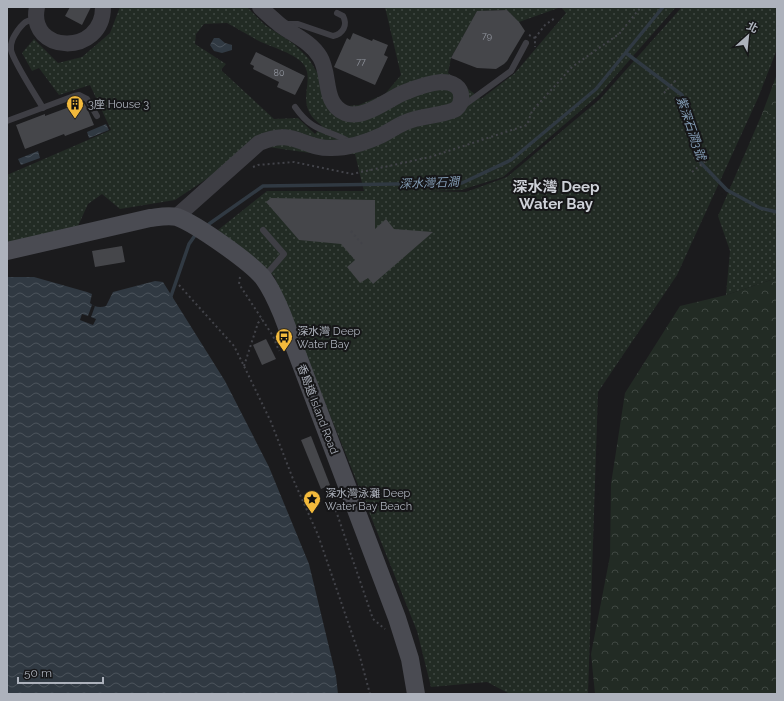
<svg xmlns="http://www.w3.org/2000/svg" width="784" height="701" font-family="Raleway,'Noto Sans TC',sans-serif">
<defs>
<pattern id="grass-dots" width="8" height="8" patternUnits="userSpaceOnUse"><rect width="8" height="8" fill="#222b24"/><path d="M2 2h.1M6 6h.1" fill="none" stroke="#3f4742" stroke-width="1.8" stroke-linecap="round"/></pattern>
<pattern id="forest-crowns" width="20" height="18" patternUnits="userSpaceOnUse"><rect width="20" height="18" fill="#222b24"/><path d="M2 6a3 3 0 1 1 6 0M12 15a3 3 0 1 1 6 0" fill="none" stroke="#3f4742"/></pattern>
<pattern id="water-waves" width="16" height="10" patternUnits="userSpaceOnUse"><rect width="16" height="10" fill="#303942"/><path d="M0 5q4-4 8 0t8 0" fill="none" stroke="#4b535b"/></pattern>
</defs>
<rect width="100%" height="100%" fill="#1b1b1d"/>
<!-- grass -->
<g fill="url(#grass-dots)" fill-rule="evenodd">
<path d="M 120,7 L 247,7 L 265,25 L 294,44 L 309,59 L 318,74 L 322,91 L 347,106 L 359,105 L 385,94 L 401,75 L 385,7 L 676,7 L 599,95 L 503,177 L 461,190 L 421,191 L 466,192 L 507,177 L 600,99 L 682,7 L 777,7 L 777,49 L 758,98 L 677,275 L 598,392 L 588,694 L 510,694 L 487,682 L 431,687 L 417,631 L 274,276 L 218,230 L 267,191 L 364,191 L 355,154 L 324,155 L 268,147 L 223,168 L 175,200 L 120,209 L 102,194 L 88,204 L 78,226 L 7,243 L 7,175 L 111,130 L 90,85 L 59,95 L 39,68 L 32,71 L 22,53 L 34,39 L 58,63 L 82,57 L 110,33 ZM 561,7 L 566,13 L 515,73 L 481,99 L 448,73 L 451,58 L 477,11 L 507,10 L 519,22 ZM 227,23 C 238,29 248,35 259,41 C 271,47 297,54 304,65 C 314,80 299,98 311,115 C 313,119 318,122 322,126 L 315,134 L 298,118 L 274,119 L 221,70 L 226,64 L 195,44 L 196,34 L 204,24 Z"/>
<polygon points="762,114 777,114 777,278 726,295 730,251 718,216"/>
</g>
<!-- forest -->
<g fill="url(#forest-crowns)">
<polygon points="777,74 777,114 762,114"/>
<polygon points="777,278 777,694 595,694 591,654 610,556 611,484 625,393 680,306 726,295"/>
</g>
<!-- water -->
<g fill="url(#water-waves)">
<polygon points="214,38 219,38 225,43 232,45 232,50 222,53 214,51 210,45"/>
<polygon points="106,124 109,130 89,138 87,132"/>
<polygon points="38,151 40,158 21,165 18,159"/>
<path d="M 7,277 L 34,277 L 87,292 L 92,294 L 90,303 C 94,307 100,308 106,306 L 113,292 L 155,281 L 163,282 L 225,381 L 269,467 L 309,564 L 336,676 L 338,694 L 7,694 Z"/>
</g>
<!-- pier -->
<polygon fill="#1b1b1d" points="92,305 95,306 91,317 96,319 93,325 80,320 82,314 88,316"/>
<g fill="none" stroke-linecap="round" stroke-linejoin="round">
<!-- stream -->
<g stroke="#303942" stroke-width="3.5">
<polyline points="626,53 682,95 701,163 727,190 760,208 777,212"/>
<polyline points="209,224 263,186 462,183 511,160 596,89 663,7"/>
<polyline points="170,299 189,244 196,234"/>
</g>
</g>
<!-- building -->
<g fill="#45464a">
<polygon points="70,7 91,7 82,25 65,16"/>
<polygon points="507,10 519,22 525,31 507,61 504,64 496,69 477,68 451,58 477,11"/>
<polygon points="353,33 372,41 373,39 388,45 384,55 388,57 375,85 334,67 347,38 350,40"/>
<polygon points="256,52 305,76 295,95 277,87 279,82 253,69 254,66 250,64"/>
<polygon points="83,102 87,108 94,125 65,136 64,134 25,149 16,125 45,114 45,116"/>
<polygon points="271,198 375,200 375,229 386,219 394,229 433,232 373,284 368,278 360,283 347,267 355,260 341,244 299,240 266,202"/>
<polygon points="122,246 125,262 95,267 92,251"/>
<polygon points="266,339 276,359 262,365 253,345"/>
<polygon points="311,436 330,485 321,489 301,440"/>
</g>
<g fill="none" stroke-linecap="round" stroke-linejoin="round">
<!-- path -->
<g stroke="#424349" stroke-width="2" stroke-dasharray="2 3" stroke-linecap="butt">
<polyline points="529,35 535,38 535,47"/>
<polyline points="535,38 545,25 555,18"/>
<polyline points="664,93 677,79"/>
<polyline points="253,167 258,165 294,162 352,174 430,157 527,125 532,111 572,67 619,34 641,7"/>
<polyline points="692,172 708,159"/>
<polyline points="351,231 362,244"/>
<polyline points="240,277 239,284 273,336 279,351"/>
<polyline points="179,285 234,346 244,366 271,422 293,479 318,535 360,657 370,694"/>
<polyline points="244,366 258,323 262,319"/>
<polyline points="335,496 333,502 373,619 385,629"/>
</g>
<!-- service -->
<g stroke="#3e3e44" stroke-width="6">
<path d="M 36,19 C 27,20 24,22 18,30 C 14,36 10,42 11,50 C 13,61 36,96 43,108"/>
<path d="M 285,24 L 298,24 L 333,36 C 343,34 348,25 343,16 L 337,13"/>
<polyline points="463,106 511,71 526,43"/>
<path d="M 295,107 C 314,134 326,128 350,142"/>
<polyline points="7,121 74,96 79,95 87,99 97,116"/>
<polyline points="263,230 284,254 264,277"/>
</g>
<!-- tertiary -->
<g stroke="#3e3e44" stroke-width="16">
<path d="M 37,7 C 27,54 103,57 103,7"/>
<path d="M 176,217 L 259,143 C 294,127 302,149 332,148 C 349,148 367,142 382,135 C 393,129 402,122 415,119 C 424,116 449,114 456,109 C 463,103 463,91 456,86 C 451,82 446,82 441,82 C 428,83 415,88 403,93 C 387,100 363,120 345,113 C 322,103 331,75 320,57 C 311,42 294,35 280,25 C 273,19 266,13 260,7"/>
</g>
<!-- secondary -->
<path stroke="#4a4b52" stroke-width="18" d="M 7,251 L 150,218 C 159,217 168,215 177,217 C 196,224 252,263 264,279 C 272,290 277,302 282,314 L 397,618 L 410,659 L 416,694"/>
</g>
<!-- icons -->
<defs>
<g id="building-pin" transform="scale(0.9)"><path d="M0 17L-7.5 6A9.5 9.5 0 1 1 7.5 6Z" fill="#f3ba3c" stroke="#161618"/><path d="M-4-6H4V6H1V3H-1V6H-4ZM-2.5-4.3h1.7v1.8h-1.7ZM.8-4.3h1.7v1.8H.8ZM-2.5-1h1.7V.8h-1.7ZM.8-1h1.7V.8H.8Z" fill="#111"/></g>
<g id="bus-pin" transform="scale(0.9)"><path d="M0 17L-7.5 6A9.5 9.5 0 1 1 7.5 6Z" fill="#f3ba3c" stroke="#161618"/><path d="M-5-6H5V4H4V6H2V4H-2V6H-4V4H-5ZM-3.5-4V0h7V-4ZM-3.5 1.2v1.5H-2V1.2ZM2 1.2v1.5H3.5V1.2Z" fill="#111"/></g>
<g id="sight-pin" transform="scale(0.9)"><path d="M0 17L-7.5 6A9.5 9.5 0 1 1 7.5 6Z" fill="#f3ba3c" stroke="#161618"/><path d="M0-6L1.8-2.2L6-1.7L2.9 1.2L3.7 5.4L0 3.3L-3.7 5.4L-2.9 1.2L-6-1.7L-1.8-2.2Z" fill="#111"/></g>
</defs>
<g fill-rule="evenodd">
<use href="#building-pin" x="75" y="104"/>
<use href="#bus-pin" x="284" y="337"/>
<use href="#sight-pin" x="312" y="499"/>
</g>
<g text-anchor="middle" stroke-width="4" stroke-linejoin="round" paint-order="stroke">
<!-- number labels -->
<g font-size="9" fill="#9397a0">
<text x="487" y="39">79</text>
<text x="361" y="65">77</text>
<text x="279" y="76">80</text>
</g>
<!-- poi labels -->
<g font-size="11" fill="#adb2bc" stroke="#161618" text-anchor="start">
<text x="88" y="108">3座 House 3</text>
<text x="297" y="335">深水灣 Deep<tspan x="297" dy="13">Water Bay</tspan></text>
<text x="325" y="497">深水灣泳灘 Deep<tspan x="325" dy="13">Water Bay Beach</tspan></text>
</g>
<!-- street labels -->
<g font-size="11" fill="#adb2bc" stroke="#161618">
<text transform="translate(318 409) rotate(69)" y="4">香島道 Island Road</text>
</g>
<!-- water labels -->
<g font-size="12" font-style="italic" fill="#859eb7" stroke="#161618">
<text transform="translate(691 128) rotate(71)" y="4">紫深石澗3號</text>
<text transform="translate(429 183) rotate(-2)" y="4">深水灣石澗</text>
</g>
<!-- district labels -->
<g font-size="15" font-weight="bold" fill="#ced1d8" stroke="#161618">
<text x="556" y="192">深水灣 Deep<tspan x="556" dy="17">Water Bay</tspan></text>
</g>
</g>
<!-- border -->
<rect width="784" height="701" fill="none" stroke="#adb2bc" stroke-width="16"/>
<!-- north arrow -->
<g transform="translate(748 36) rotate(27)" stroke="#161618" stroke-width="3" paint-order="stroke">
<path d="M0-3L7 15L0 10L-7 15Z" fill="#adb2bc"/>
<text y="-6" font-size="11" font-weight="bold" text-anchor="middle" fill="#adb2bc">北</text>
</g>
<!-- scale -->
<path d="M18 677v6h85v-6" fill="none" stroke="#adb2bc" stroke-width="2"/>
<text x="24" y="677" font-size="12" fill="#adb2bc" stroke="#161618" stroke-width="3" paint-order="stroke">50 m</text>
</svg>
